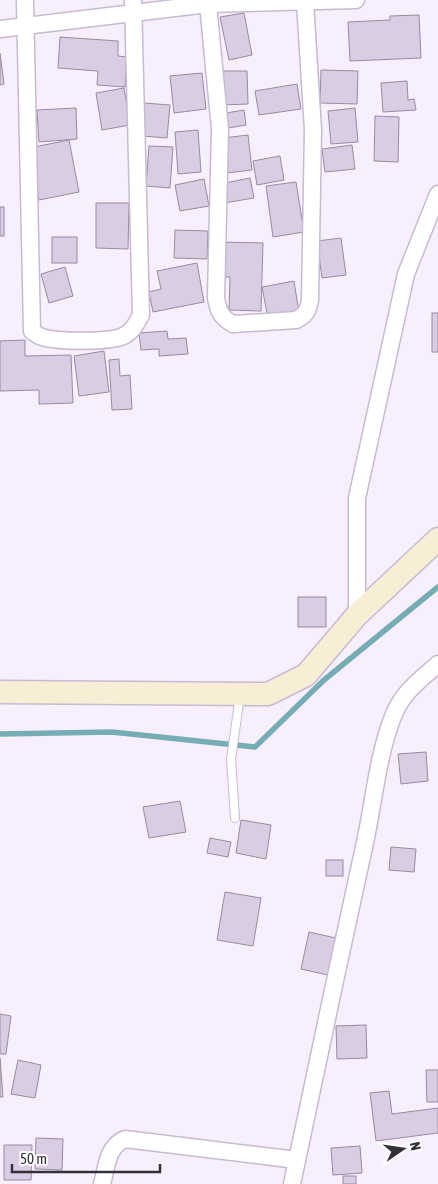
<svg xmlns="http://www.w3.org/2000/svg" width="438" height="1184" font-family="'Asap Condensed',sans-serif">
<rect width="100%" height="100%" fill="#f7effe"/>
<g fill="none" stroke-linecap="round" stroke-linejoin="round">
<!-- stream -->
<polyline stroke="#76adb5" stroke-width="5.5" points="0,734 112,732 255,747 324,680 438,587"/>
</g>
<!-- building -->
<g fill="#d9cce3" stroke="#978ba0">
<polygon points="244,13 252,55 229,60 220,17"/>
<polygon points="419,15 421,58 350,61 348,22 390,20 390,16"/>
<polygon points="60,37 118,41 118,56 127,57 125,87 97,85 98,71 58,68"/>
<polygon points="0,53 4,84 0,85"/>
<polygon points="321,70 358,71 357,104 320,103"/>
<polygon points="221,71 247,71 248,104 222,105"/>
<polygon points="202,73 206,109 174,113 170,76"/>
<polygon points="407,81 408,100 414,99 416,110 383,112 381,83"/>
<polygon points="297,84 301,109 259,115 255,91"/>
<polygon points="124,88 130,125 102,130 96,93"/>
<polygon points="144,103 170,105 167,138 142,136"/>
<polygon points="76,108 77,139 39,142 37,110"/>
<polygon points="355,108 358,142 331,144 328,111"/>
<polygon points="244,110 246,125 228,128 226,113"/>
<polygon points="375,116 399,117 398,162 374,161"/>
<polygon points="198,130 201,172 178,174 175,132"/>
<polygon points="248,135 252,170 227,173 223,138"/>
<polygon points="69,140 79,192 39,200 29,148"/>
<polygon points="352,145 355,169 325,172 322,149"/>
<polygon points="149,146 173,147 170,188 146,186"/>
<polygon points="280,156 284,180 257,185 253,161"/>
<polygon points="250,178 254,198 224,203 220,184"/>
<polygon points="204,179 209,206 180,211 175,185"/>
<polygon points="296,182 304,232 273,237 266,186"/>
<polygon points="96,203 129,203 128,249 96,248"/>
<rect x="0" y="207" width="4" height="29"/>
<polygon points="175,230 208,231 207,259 174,258"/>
<rect x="52" y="237" width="25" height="26"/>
<polygon points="341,238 346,275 322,278 317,241"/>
<polygon points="222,242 263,243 261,311 229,310 230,277 221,277"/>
<polygon points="197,263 204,302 153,312 149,292 161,289 157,271"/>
<polygon points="65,267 73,296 49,303 41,274"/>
<polygon points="294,281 300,319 269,324 262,287"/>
<rect x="432" y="313" width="6" height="39"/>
<polygon points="167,331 168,339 186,338 188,354 159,356 159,349 141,350 139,333"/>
<polygon points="25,340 25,356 71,355 73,403 39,404 39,390 0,391 0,341"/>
<polygon points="104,351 109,392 79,396 74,356"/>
<polygon points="119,359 120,376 130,375 132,409 112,410 109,360"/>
<rect x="298" y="597" width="28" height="30"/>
<polygon points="426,752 428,781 401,784 398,754"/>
<polygon points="180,801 186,832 149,838 143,807"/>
<polygon points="241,820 271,825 266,859 236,853"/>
<polygon points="210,838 231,842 228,857 207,853"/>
<polygon points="391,847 416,849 414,872 389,870"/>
<rect x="326" y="860" width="17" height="16"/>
<polygon points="225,892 261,898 253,946 217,940"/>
<polygon points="309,932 336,938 328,975 301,969"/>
<polygon points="0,1014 11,1016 6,1054 0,1054"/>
<polygon points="366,1025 367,1058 337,1059 336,1026"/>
<polygon points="0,1058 3,1097 0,1097"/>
<polygon points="18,1060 41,1065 35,1098 11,1094"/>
<polygon points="426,1070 438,1070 438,1102 427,1102"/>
<polygon points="389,1091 392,1114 438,1108 438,1133 376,1141 370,1093"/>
<polygon points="36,1138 63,1139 62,1170 35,1169"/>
<polygon points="4,1145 32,1145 31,1180 4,1180"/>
<polygon points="360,1146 362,1173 333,1175 331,1148"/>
<rect x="343" y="1176" width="13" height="8"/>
</g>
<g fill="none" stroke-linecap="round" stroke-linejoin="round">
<!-- lane casing -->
<g stroke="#c6bbd2" stroke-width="10">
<polyline id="lane" points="235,818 231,759 240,696"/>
</g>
<!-- street casing -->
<g stroke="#c6bbd2" stroke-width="19">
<g id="street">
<path d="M 25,0 L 32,331 C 36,334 38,336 42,337 C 57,342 106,342 121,337 C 132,333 136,324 141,315 L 133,0"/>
<path d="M 208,4 L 220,129 L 216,298 C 218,310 221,318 233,324 L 296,320 C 306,315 308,311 310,300 L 313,130 L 305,2"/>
<polyline points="0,29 208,4 356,0"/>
<polyline points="357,615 357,498 406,274 438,194"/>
<path d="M 102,1184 C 107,1166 107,1147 125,1139 L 297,1160"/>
<path d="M 292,1184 C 316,1072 339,959 364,847 C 374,803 377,756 394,714 C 403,692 421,679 438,664"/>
</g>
</g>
<!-- secondary casing -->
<g stroke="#c6bbd2" stroke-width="25">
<polyline id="secondary" points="0,692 268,694 306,675 357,615 438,539"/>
</g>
<!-- lane -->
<use href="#lane" stroke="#fff" stroke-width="8"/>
<!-- street -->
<use href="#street" stroke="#fff" stroke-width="16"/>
<!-- secondary -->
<use href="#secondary" stroke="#f8edd5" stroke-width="22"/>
</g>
<!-- north arrow -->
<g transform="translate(403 1149) rotate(77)" stroke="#ffffff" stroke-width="4" paint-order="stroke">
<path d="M0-4L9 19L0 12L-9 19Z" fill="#343039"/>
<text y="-8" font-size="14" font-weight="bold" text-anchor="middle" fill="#343039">N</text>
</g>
<!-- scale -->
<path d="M12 1164v8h148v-8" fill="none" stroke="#343039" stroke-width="2.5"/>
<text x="20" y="1164" font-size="15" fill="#343039" stroke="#ffffff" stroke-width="4" paint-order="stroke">50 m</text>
</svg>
